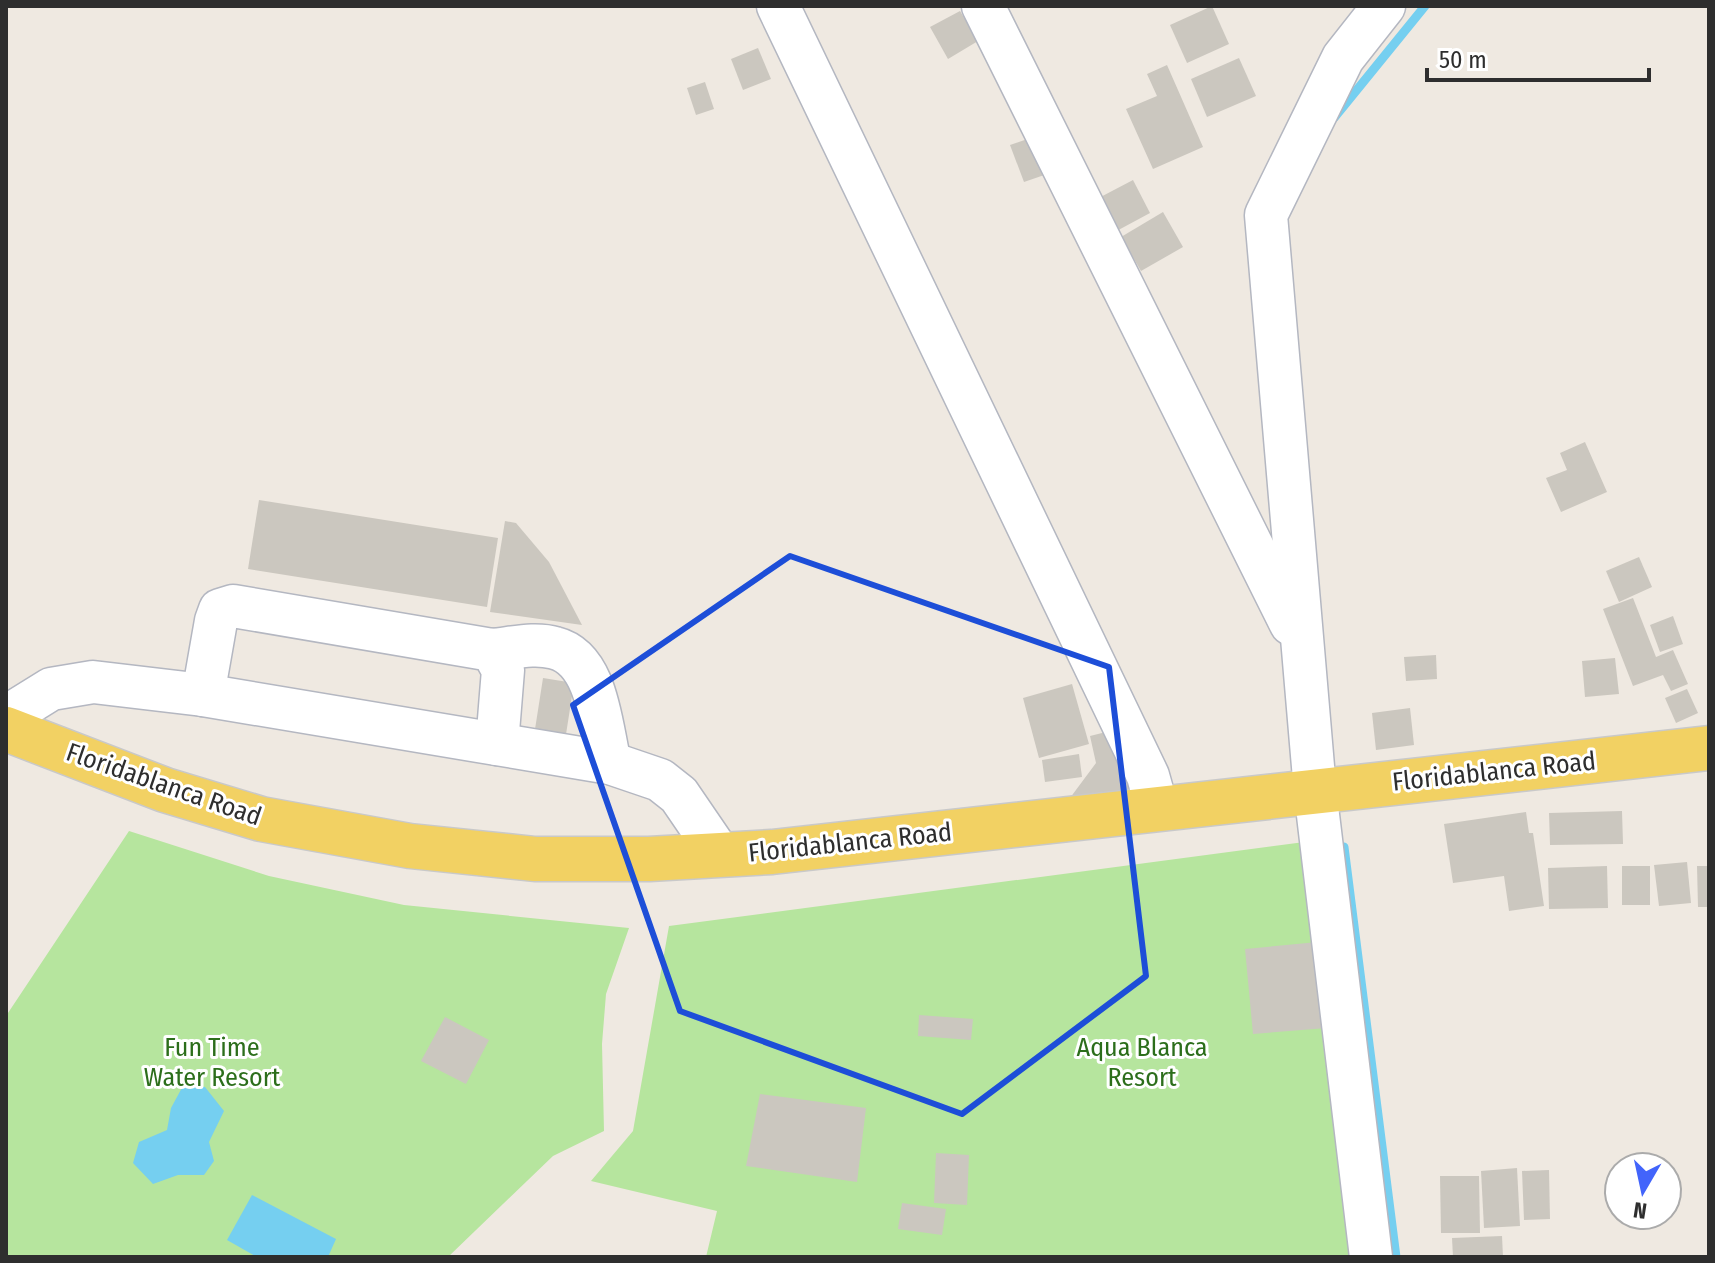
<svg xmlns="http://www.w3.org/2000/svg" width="1715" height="1263" font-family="'Fira Sans Condensed',sans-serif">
<rect width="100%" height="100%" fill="#efe9e1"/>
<!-- green -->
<g fill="#b6e59e">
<polygon points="129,831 269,876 404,905 629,928 606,994 602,1044 604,1131 553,1156 448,1257 6,1257 6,1016"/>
<polygon points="1312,841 1365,1257 706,1257 717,1211 591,1181 633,1131 669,926"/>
</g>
<!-- water -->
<g fill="#75cff0">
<polygon points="184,1084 205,1087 224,1111 209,1142 214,1161 204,1175 178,1175 153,1184 133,1163 139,1142 167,1130 171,1108"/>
<polygon points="252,1195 336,1239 328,1257 257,1257 227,1240"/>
</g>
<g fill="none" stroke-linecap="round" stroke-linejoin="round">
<!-- stream -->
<g stroke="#75cff0" stroke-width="9">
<polyline points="1334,118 1425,6"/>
<polyline points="1344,847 1396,1257"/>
</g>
</g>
<!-- building -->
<g fill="#cbc7bf">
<polygon points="1212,6 1229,44 1187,63 1170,25"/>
<polygon points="960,11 978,41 948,59 930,27"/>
<polygon points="758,48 771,79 743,90 731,59"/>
<polygon points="1239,58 1256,96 1207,117 1191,79"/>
<polygon points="1167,65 1203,147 1153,169 1126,109 1157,96 1147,74"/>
<polygon points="705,82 714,109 696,115 687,88"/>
<polygon points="1039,135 1053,172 1024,182 1010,145"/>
<polygon points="1133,180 1150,213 1111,234 1093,201"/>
<polygon points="1163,212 1183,247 1141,271 1121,237"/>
<polygon points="1585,442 1607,492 1561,512 1546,478 1567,470 1560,453"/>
<polygon points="259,500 498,538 487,607 248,569"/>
<polygon points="505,521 516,523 549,562 582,625 490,612"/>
<polygon points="1639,557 1652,587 1619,602 1606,571"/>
<polygon points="1633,598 1656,657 1673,650 1688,684 1671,691 1663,675 1633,686 1603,609"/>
<polygon points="1673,616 1683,644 1660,652 1650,625"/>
<polygon points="1436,655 1437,679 1406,681 1404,657"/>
<polygon points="1615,658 1619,694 1585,697 1582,661"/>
<polygon points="543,678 574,683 564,747 533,742"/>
<polygon points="1072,684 1089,744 1039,758 1023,698"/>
<polygon points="1687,689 1698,713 1676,723 1665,698"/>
<polygon points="1410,708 1414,745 1376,750 1372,713"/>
<polygon points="1118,729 1145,792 1070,798 1096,763 1090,736"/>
<polygon points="1079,754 1082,777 1045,782 1042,760"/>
<polygon points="1622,811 1623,844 1550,845 1549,813"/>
<polygon points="1526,812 1529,833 1533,833 1544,906 1509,911 1504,876 1453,883 1444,824"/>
<polygon points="1687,862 1691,903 1659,906 1654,865"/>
<polygon points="1607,866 1608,908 1549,909 1548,868"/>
<rect x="1622" y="866" width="28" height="39"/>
<polygon points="1697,866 1709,866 1709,907 1698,907"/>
<polygon points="1318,942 1327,1028 1253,1034 1245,949"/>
<polygon points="919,1015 973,1019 971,1040 918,1036"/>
<polygon points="445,1017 489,1040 466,1084 421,1061"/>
<polygon points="760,1094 866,1108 857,1182 746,1166"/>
<polygon points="936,1153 969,1155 967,1205 934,1203"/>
<polygon points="1517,1168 1520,1226 1484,1228 1481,1171"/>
<polygon points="1549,1170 1550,1219 1524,1220 1522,1171"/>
<polygon points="1440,1176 1479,1176 1480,1233 1441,1233"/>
<polygon points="902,1203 946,1209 942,1235 898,1229"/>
<polygon points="1502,1236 1503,1257 1453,1257 1452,1238"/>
</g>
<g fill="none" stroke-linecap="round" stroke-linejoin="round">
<!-- minor casing -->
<g stroke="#b4b7c1" stroke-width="45">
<g id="minor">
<polyline points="778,6 1148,776 1157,808"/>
<polyline points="983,6 1291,624"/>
<path d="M 492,650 C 513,648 535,642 555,648 C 598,659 601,727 610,763"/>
<polyline points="203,695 216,621 220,610 233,606 492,650 503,670 497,744"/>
<polyline points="6,717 51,689 93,682 203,695 610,763 660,780 679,795 720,855"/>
<polyline points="1371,1257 1315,790 1266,215 1343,58 1384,6"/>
</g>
</g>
<!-- major casing -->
<g stroke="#c9c9c9" stroke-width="47">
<polyline id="major" points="6,729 165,790 261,819 410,846 535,859 649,859 772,852 1709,748"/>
</g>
<!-- minor -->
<use href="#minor" stroke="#fff" stroke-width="42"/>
<!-- major -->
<use href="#major" stroke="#f2d163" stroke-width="44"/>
</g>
<!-- marked area -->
<path fill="none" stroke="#1d4ed8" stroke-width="6" stroke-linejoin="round" d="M 790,556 L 1109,667 L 1146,976 L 962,1114 L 680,1011 L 573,705 Z"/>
<g text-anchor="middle" stroke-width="6" stroke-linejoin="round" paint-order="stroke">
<!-- street labels -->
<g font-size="26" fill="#2e2e2e" stroke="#fff">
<text transform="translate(1494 771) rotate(-6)" y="9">Floridablanca Road</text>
<text transform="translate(164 784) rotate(19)" y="9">Floridablanca Road</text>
<text transform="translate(850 842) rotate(-6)" y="9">Floridablanca Road</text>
</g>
<!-- park labels -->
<g font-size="26" fill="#2c6e1b" stroke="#fff">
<text x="212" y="1056">Fun Time<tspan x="212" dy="30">Water Resort</tspan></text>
<text x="1142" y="1056">Aqua Blanca<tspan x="1142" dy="30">Resort</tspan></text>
</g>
</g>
<!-- border -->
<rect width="1715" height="1263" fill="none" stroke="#2e2e2e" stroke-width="16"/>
<!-- north arrow -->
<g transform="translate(1643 1191) rotate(189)"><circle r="38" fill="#ffffff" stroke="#ababab" stroke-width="2"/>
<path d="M0-6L14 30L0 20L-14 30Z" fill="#4264fb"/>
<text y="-12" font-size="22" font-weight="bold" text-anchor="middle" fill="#2e2e2e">N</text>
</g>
<!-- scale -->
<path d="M1427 68v12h222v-12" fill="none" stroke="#2e2e2e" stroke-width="4"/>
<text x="1439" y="68" font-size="24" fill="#2e2e2e" stroke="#ffffff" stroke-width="6" paint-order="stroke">50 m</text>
</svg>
